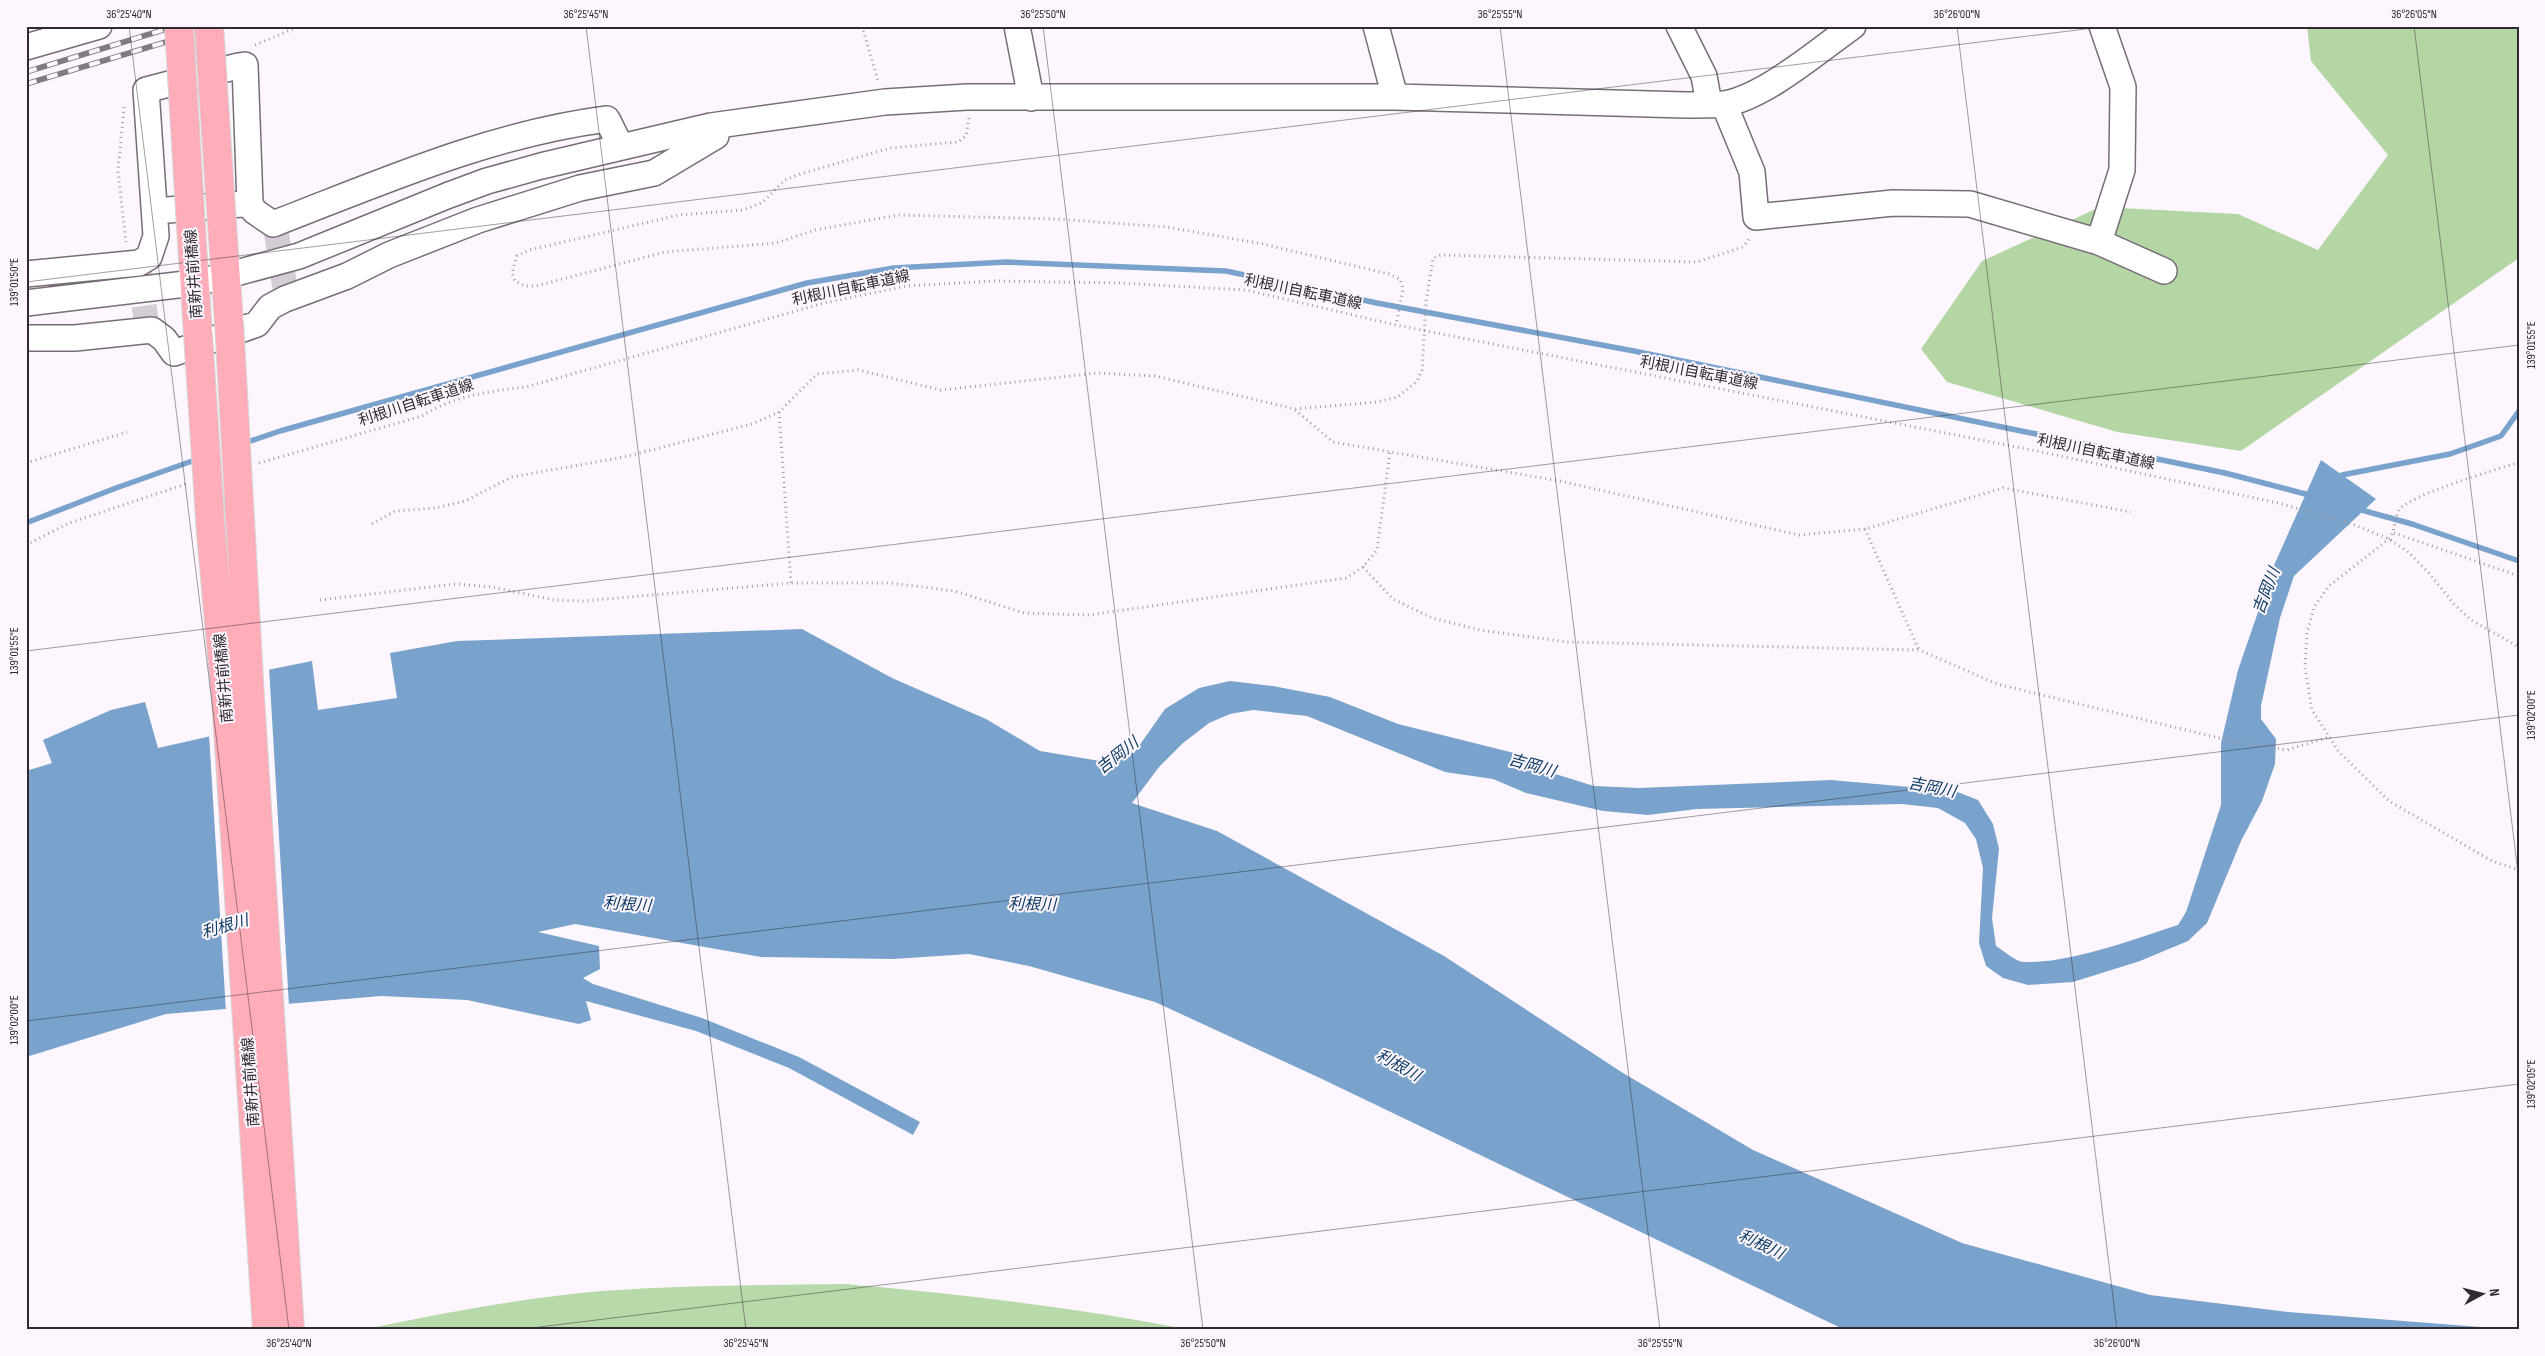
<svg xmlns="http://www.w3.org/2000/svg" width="2545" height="1356" viewBox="0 0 2545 1356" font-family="'Sofia Sans Condensed','Noto Sans JP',sans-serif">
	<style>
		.green { fill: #b8d9a9 }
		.forest { fill: #b4d6a4 }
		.water { fill: #79a3cd }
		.pier { fill: #fdf6fe }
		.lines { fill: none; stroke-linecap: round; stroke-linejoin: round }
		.stream { stroke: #79a3cd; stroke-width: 5.5 }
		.minor-tunnel { stroke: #d4cdd5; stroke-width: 25; stroke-dasharray: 25 12; stroke-linecap: butt }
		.minor-casing { stroke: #776d78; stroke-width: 28 }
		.major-casing { stroke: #d5d4d5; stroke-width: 30 }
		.path { stroke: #a19ca2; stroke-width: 3; stroke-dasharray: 1 4; stroke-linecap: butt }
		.minor { stroke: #fff; stroke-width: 25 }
		.major { stroke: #ffadb8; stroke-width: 28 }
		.rail-casing { stroke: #807a81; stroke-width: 5.5 }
		.rail { stroke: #fdf6fe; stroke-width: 4; stroke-dasharray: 11; stroke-linecap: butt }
		.major-bridge-casing { stroke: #d5d4d5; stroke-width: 30; stroke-linecap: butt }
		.major-bridge { stroke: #ffadb8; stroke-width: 28 }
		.ticks { fill: none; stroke: #2e2a2f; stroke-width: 1; stroke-opacity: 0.45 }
		.labels { text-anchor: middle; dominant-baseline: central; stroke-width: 4; stroke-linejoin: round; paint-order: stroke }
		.street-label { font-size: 15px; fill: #2e2a2f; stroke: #fdf6fe }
		.water-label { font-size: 16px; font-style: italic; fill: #0c3b63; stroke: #fdf6fe }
		.neatline { fill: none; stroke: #2e2a2f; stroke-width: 2 }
		.ticks-label { font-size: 12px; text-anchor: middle; fill: #2e2a2f }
	</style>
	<rect width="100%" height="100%" fill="#fdf6fe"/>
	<path class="green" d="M846,1284c116,10 231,24 346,46h-830c80,-17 160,-32 240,-39 82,-6 162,-6 244,-7z"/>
	<path class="forest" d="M2307,26h212v232l-278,193 -124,-19 -170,-50 -26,-33 61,-88 118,-54 138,7 80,36 70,-95 -77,-94z"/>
	<path class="water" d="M2321,460l55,39 -82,77 -14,42 -19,88v13l15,20 -1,25 -13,37 -21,40 -34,82 -19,18 -48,20 -67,21 -45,3 -25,-7 -17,-12 -7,-23 4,-75 -7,-29 -11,-16 -27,-15 -36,-4 -205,5 -49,6 -45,-4 -77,-18 -33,-14 -48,-7 -138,-56 -54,-6 -23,4 -21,9 -26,20 -24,24 -27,36 85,28 227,125 179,117 130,77 209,93 188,52 138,17 231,18h-674l-523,-251 -167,-77 -126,-36 -60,-12 -76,5 -132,-2 -186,-33 -37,8 61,14 1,23 -17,9 10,6 109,34 97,39 121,65 -7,13 -124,-67 -93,-37 -110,-30 5,19 -12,4 -112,-24 -86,-4 -215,18 -140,43v-286l26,-8 -9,-23 68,-30 34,-8 13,46 71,-16 38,-62 45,-9 6,49 79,-12 -7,-45 67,-12 345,-12 90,49 94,41 54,32 60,10 34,-8 31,-44 34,-21 31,-7 43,5 57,11 68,27 116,29 38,20 42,13 45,2 192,-8 124,11 23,9 15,24 6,25 -7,69 4,28c8,5 19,15 27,16 46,2 111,-23 155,-37l8,-13 35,-107v-62l17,-73 37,-107z"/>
	<path class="pier" d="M269,667l20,339 -63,6 -17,-278 18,-4 -8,-53z"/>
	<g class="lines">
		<path class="stream" d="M242,444l38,-13 527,-148 87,-15 112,-6 220,9 151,32 257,48 591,122 88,23
			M2339,480l3,-5 108,-21 51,-18 18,-25
			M2358,509l54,15 107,37
			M26,523l90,-35 82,-29"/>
		<path class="minor-tunnel" d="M276,230l9,58
			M139,269l7,50"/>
		<defs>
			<path id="minor" d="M1017,26l14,72
				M1376,26l19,71
				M1679,26l25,50 5,28
				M26,47l73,-21
				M1724,104l28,68 4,45 137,-14 77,1 129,38 65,29
				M155,211l87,-7
				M2099,242l23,-72 1,-83 -21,-61
				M26,274l113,-11 10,-6 7,-21 -10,-146 92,-24 7,-1 5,138 4,8 19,13c109,-42 217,-90 334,-105l14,28
				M26,303l168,-20 31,-7 74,-20 150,-61 38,-14 54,-15 170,-40 174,-24 82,-5h428l290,8c12,0 26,0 39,-1 41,-7 95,-54 129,-78
				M26,338h49l77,-8 12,9 10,14 83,-29 13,-17 15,-8 62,-23 42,-21 89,-35 102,-32 74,-15 62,-37 -5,-10"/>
			<path id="major" d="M222,224l7,98
				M191,227l7,107"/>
		</defs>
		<use href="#minor" class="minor-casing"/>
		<use href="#major" class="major-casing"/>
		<path class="path" d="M862,26l16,55
			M255,45l45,-19
			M124,107l-6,64 8,71
			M969,118l-3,18 -8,6 -68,6 -93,27 -12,5 -22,22 -20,8 -64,5 -150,35 -12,6 -5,17 3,8 10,5h11l129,-34 111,-9 39,-13 83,-15 158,4 111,8 96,17 126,30 11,5 3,10 -7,36
			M1295,410l38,32 227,39 239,54 66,-6 138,-41 128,24
			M779,412l12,171
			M2519,462c-23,8 -108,32 -120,48 -5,9 -3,20 -10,29l-60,47 -15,21 -7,26 -2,35 7,42 27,42 50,49 103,60 27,9
			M26,463l101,-31
			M259,463l163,-47c31,-20 68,-25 104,-29l298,-84 83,-17 87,-5 125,2 127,7 150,35 646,127 236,51 74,21 37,15 18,12 22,22 25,31 17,16 48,27
			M372,524l23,-13 40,-3 30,-7 47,-24 112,-20 128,-33 27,-12 38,-38 41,-4 83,20 156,-17 58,3 140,33 82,-7 21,-5 19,-16 5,-11 4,-68 7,-44 8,-3 256,7 46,-15 8,-10
			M1865,529l54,121
			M2394,533l125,43
			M26,545l43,-22 117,-39
			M1363,567l30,32 39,19 48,12 87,12 352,8 78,34 230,56 60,10 42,-13
			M320,600l136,-16 36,3 62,13 29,1 208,-18h99l65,8 69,22 65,2 257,-37 17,-11 14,-17 13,-98"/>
		<use href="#minor" class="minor"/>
		<use href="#major" class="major"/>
		<defs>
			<path id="rail" d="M26,72l150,-46
				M26,84l193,-58"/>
		</defs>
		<use href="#rail" class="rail-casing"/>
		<use href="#rail" class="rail"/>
		<defs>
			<path id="major-bridge" d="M179,26l12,201
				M209,26l13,198
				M229,322l21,376 40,632
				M198,334l13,200 15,165 41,631"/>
		</defs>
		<use href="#major-bridge" class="major-bridge-casing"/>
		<use href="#major-bridge" class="major-bridge"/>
	</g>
	<path class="ticks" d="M129,26l160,1304M586,26l160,1304M1043,26l160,1304M1500,26l160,1304M1957,26l160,1304M2414,26l105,855M26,282l2084,-256M26,651l2493,-306M26,1021l2493,-306M515,1330l2004,-246"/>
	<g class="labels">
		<g class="street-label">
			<text transform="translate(194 274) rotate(-94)">南新井前橋線</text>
			<text transform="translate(851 288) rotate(-12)">利根川自転車道線</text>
			<text transform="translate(1303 292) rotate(12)">利根川自転車道線</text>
			<text transform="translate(1699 373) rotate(11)">利根川自転車道線</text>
			<text transform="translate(416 403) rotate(-18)">利根川自転車道線</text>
			<text transform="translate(2096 452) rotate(12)">利根川自転車道線</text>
			<text transform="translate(224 678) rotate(-95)">南新井前橋線</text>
			<text transform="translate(251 1082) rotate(-94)">南新井前橋線</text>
		</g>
		<g class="water-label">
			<text transform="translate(2267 591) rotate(-69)">吉岡川</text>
			<text transform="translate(1118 756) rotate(-38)">吉岡川</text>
			<text transform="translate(1532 766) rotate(16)">吉岡川</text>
			<text transform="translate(1932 788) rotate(11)">吉岡川</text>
			<text transform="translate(627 905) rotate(4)">利根川</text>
			<text transform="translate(1032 905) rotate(1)">利根川</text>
			<text transform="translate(225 927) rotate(-16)">利根川</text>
			<text transform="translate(1398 1066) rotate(29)">利根川</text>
			<text transform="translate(1761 1245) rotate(25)">利根川</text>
		</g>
	</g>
	<rect width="2545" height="1356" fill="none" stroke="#fdf6fe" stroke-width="55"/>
	<g transform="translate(2482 1294) rotate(83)" stroke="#fdf6fe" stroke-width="4" paint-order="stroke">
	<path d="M0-4L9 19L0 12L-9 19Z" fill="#2e2a2f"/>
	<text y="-8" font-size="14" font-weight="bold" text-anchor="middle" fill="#2e2a2f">N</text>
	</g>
	<rect x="28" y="28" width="2490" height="1300" class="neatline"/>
	<g class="ticks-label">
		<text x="129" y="18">36°25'40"N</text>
		<text x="586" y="18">36°25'45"N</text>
		<text x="1043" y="18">36°25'50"N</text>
		<text x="1500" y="18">36°25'55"N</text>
		<text x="1957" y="18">36°26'00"N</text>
		<text x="2414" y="18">36°26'05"N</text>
		<text transform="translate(14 282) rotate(-90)" y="4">139°01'50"E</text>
		<text transform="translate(2531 345) rotate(-90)" y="4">139°01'55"E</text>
		<text transform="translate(14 651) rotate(-90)" y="4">139°01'55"E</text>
		<text transform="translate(2531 715) rotate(-90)" y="4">139°02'00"E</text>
		<text transform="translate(14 1020) rotate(-90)" y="4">139°02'00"E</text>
		<text transform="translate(2531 1084) rotate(-90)" y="4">139°02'05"E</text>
		<text x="289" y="1347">36°25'40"N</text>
		<text x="746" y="1347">36°25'45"N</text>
		<text x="1203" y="1347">36°25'50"N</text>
		<text x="1660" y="1347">36°25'55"N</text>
		<text x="2117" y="1347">36°26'00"N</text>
	</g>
</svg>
